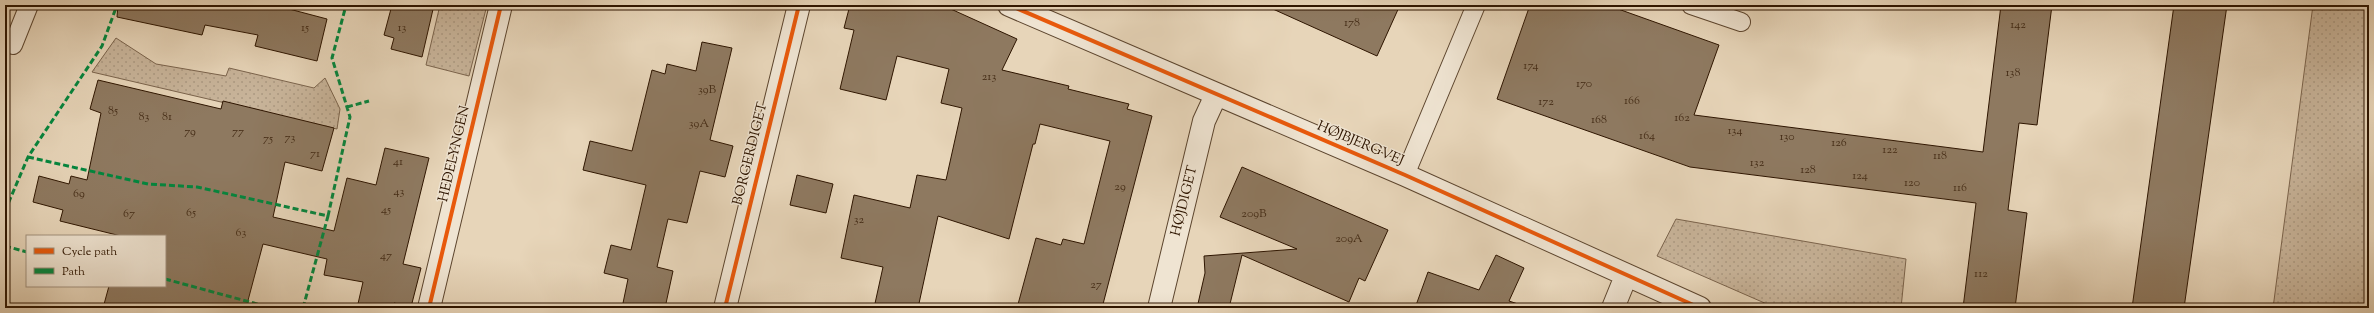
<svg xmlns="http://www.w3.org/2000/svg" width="2374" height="313" viewBox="0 0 2374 313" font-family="'Sorts Mill Goudy',serif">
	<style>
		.park { fill: url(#park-dots); stroke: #7b644d }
		.building { fill: #8e7960; stroke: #2e1500 }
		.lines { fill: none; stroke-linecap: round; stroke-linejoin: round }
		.service-casing { stroke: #5c452e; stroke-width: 20 }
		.minor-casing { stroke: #5c452e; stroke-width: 24 }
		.service { stroke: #efe4d2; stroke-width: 18 }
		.minor { stroke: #efe4d2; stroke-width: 22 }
		.quiet { stroke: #00873e; stroke-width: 3; stroke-dasharray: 6 3; stroke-linecap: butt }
		.cycleway-casing { stroke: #efe4d2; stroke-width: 6 }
		.cycleway { stroke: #e8590c; stroke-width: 4 }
		.labels { text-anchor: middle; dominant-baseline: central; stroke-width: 3; stroke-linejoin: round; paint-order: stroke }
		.number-label { font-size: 12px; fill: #462e18 }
		.street-label { font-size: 14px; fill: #2e1500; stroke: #efe4d2 }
	</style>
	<defs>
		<pattern id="park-dots" width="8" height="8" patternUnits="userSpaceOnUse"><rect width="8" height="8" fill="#c8b49a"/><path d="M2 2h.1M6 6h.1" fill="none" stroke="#ac9a83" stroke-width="1.8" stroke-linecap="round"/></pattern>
	</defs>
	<rect width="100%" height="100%" fill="#e7d5b9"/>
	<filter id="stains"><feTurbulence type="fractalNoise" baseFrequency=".005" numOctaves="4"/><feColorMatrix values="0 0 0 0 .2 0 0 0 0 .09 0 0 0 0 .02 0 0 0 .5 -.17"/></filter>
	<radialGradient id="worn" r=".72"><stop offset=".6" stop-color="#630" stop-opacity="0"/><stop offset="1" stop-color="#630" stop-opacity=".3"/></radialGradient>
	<path class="park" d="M440,5h47l-18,71 -43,-11z
		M2313,5h56v303h-96z
		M116,38l40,26 70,12 3,-8 85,20 11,-10 15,31 -3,20 -245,-57z
		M1676,219l230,40 -5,49h-125l-119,-52z"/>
	<path class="building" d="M118,5h156l53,14 -10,42 -62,-15 3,-11 -53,-10 -3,10 -85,-18z
		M392,5h42l-12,52 -31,-8 3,-11 -10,-3z
		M850,5h92l75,34 -15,31 67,16 -1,3 61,15 -2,5 25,7 -50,192h-85l19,-70 25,7 2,-6 21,5 26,-103 -70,-17 -5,20h-2l-24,95 -71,-23 -20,92h-44l9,-41 -42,-9 13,-63 56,13 7,-33 29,5 16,-72 -21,-5 8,-34 -52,-13 -11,44 -46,-11 14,-59 -10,-2z
		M1264,5h136l-23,51z
		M1530,5h77l112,40 -25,70 289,37 18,-147h51l-15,120 -18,-2 -11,87 19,3 -12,95h-52l13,-105 -286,-36 -193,-68z
		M2174,5h53l-43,303h-52z
		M702,42l30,6 -22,92 23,6 -8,31 -25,-6 -13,52 -19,-4 -11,48 16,4 -8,37h-43l6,-29 -24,-6 7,-28 20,5 15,-65 -63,-15 7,-29 42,10 20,-81 13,4 2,-10 29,7z
		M98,80l123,29 2,-8 111,27 -12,43 -37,-9 -12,55 61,14 13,-53 29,7 9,-37 44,10 -26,106 18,4 -10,39 -17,-4 -1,5h-36l6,-26 -39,-7 3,-16 -64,-15 -17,64h-143l6,-22h56v-50h-44l-61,-15 3,-11 -30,-8 6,-26 30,8 2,-8 16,4 14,-67 -11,-4z
		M1242,167l146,63 -23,51 -6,-3 -10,24 -107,-47 -13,53h-32l8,-35 -1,-17 93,-7 -77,-32z
		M797,175l36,9 -7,29 -36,-8z
		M1496,255l28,13 -15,33 9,3 -1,4h-102l13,-36 51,18z"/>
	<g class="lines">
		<defs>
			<path id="service" d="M1691,5l50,17
				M13,45l16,-40
				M1405,175l71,-170"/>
			<path id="minor" d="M1009,5l396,170 295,133
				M429,308l72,-303
				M725,308l74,-303
				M1159,308l45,-187 12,-26
				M1613,308l13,-32"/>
		</defs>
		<use href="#service" class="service-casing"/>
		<use href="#minor" class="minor-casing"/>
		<use href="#service" class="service"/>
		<use href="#minor" class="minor"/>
		<path class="quiet" d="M347,107l22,-6
			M28,157l120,27 49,3 131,29 22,-99 -18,-59 13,-49 -14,-4
			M5,211l23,-54 74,-111 15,-41
			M5,246l22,6
			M165,279l107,29
			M303,308l25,-92"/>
		<defs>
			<path id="cycleway" d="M1009,5l396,170 295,133
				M429,308l72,-303
				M725,308l74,-303"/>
		</defs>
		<use href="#cycleway" class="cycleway-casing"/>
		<use href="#cycleway" class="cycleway"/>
	</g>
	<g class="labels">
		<g class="number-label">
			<text x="1352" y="23">178</text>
			<text x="2018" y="25">142</text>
			<text x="305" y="28">15</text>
			<text x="402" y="28">13</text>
			<text x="1531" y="66">174</text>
			<text x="2013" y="73">138</text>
			<text x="989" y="77">213</text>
			<text x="1584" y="84">170</text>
			<text x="707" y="90">39B</text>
			<text x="1632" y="101">166</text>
			<text x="1546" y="102">172</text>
			<text x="113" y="111">85</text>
			<text x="144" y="117">83</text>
			<text x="167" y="117">81</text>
			<text x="1682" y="118">162</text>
			<text x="1599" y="120">168</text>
			<text x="699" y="124">39A</text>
			<text x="1735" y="131">134</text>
			<text x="190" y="132">79</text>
			<text x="238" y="132">77</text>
			<text x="1647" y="136">164</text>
			<text x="1787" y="137">130</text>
			<text x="290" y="138">73</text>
			<text x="268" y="139">75</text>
			<text x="1839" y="143">126</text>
			<text x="1890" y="150">122</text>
			<text x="315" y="154">71</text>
			<text x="1940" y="156">118</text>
			<text x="398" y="162">41</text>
			<text x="1757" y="163">132</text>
			<text x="1808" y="170">128</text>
			<text x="1860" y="176">124</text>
			<text x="1912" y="183">120</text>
			<text x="1120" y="187">29</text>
			<text x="1960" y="188">116</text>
			<text x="399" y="192">43</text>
			<text x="79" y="194">69</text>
			<text x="386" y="210">45</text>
			<text x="191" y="213">65</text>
			<text x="129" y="214">67</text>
			<text x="1254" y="214">209B</text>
			<text x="859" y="220">32</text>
			<text x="241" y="233">63</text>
			<text x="1349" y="239">209A</text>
			<text x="386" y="256">47</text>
			<text x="1981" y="274">112</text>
			<text x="1096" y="285">27</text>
		</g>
		<g class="street-label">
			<text transform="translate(1360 144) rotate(23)">HØJBJERGVEJ</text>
			<text transform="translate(455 154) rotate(-77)">HEDELYNGEN</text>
			<text transform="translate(751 154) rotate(-76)">BORGERDIGET</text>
			<text transform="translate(1185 201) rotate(-76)">HØJDIGET</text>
		</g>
	</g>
	<rect width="2374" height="313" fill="none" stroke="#e7d5b9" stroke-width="20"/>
	<rect x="6" y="6" width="2362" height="301" fill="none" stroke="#2e1500" stroke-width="2"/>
	<rect x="10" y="10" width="2354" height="293" fill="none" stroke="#2e1500"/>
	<rect x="26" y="235" width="140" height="52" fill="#efe4d2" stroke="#a2917e"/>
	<rect x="34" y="248" width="20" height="6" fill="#e8590c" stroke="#a2917e"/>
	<text x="62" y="255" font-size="12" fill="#2e1500">Cycle path</text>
	<rect x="34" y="268" width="20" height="6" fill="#00873e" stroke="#a2917e"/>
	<text x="62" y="275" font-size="12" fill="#2e1500">Path</text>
	<rect width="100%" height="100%" filter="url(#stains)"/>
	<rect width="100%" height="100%" fill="url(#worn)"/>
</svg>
